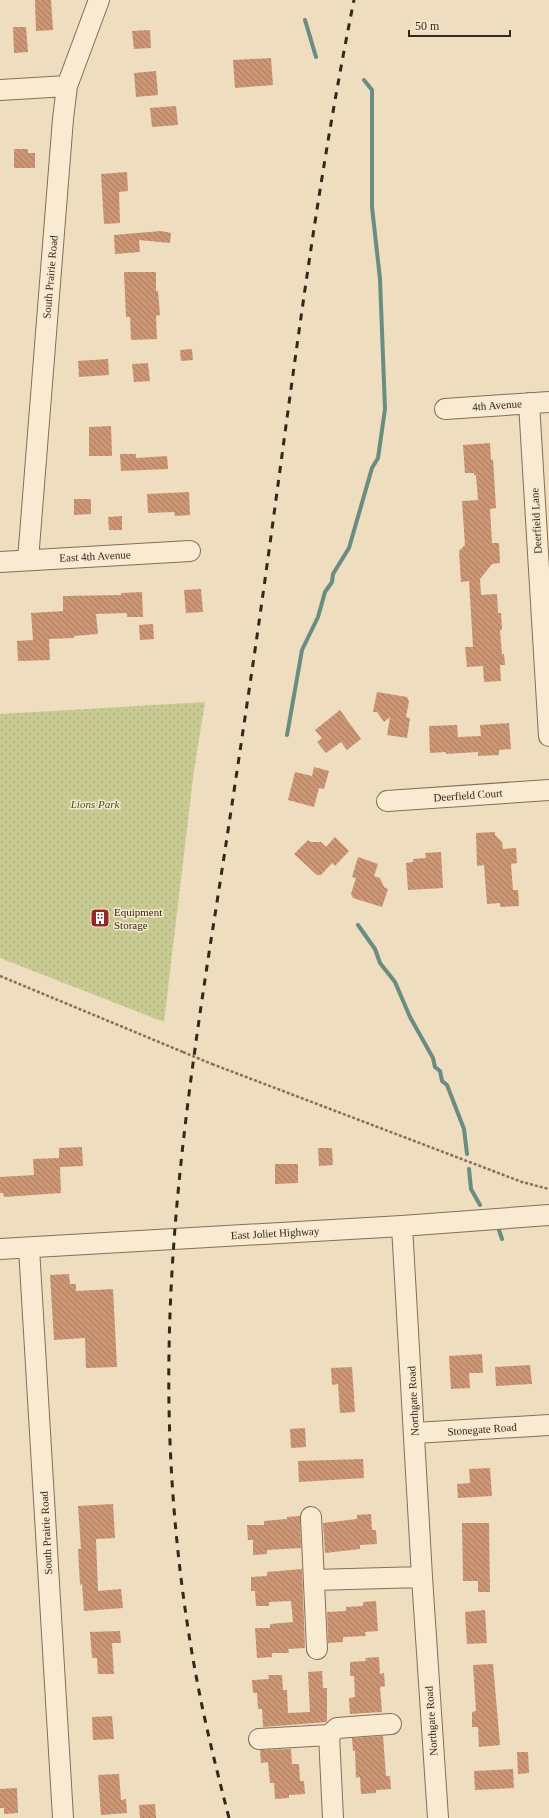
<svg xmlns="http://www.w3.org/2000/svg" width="549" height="1818" viewBox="0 0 549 1818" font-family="Georgia,serif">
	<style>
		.park { fill: url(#park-dots) }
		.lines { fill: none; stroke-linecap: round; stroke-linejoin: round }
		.stream { stroke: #698d82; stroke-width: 4 }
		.building { fill: url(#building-back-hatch) }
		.minor-casing { stroke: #866e57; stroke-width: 22 }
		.path { stroke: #866e57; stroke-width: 2.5; stroke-dasharray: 3 2; stroke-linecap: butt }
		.minor { stroke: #f9ebd1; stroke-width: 20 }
		.rail { stroke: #35271c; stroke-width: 3; stroke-dasharray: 7 7; stroke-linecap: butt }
		.path-bridge { stroke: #866e57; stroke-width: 2.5; stroke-dasharray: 3 2; stroke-linecap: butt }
		.labels { text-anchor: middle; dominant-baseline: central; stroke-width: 3; stroke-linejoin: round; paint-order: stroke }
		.street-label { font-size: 11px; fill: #35271c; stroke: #f5e8cd }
		.park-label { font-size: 11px; font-style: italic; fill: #485222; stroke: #f5e8cd }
		.poi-label { font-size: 11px; fill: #35271c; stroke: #f5e8cd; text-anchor: start }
	</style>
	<defs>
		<pattern id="park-dots" width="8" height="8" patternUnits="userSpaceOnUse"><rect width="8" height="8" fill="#c7cb92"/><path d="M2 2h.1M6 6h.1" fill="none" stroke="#acae7d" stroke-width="1.8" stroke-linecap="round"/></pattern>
		<pattern id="building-back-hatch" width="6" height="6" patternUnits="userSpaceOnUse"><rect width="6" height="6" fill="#cc9573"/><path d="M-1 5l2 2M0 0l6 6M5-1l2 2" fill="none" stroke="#a67a5e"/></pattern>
	</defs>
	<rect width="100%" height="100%" fill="#eeddbe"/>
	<path class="park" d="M205,702l-11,68 -30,252 -164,-64v-244z"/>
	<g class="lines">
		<path class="stream" d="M305,20l11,37
			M287,735l15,-85 16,-33 7,-25 7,-10 1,-8 16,-26 23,-80 6,-10 7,-49 -5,-130 -8,-72v-117l-8,-10
			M358,925l17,24 5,14 15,19 15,35 23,41 2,9 5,4 2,10 5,4 17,44 3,25
			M469,1169l2,20 9,16
			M498,1227l4,12"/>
	</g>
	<path class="building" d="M35,0h16l2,30 -17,1z
		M13,27h13l2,25 -14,1z
		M150,30l1,18 -17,1 -2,-18z
		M271,58l2,27 -38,3 -2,-28z
		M156,71l2,24 -22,2 -2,-24z
		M176,106l2,19 -26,2 -2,-19z
		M14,149h14v4h7v15h-21z
		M127,172l1,19 -9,1 1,31 -16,1 -3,-50z
		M161,231l10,2 -1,10 -31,-3 1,12 -25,2 -1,-19z
		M124,272h32v19h2l2,24 -4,1 1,23 -26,1 -1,-23h-4z
		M192,349l1,11 -12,1 -1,-11z
		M108,359l1,16 -30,2 -1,-16z
		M148,363l2,18 -16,1 -2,-18z
		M111,426l1,30h-23v-29z
		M490,443l1,17h2l3,48 -6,1 2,34h7l1,20 -8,1 -12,15 1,16 16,-1 1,19h3l1,17h-2l2,24h2l1,11h-5l1,16 -17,1 -1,-16 -16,1 -2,-20h8l-4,-66 -8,1 -2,-31 6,-6 -3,-44 16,-1 -2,-25h-2v-2h-9l-2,-28z
		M120,454h16v4l31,-2 1,13 -47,2z
		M189,492l1,23 -15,1 -1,-4 -26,1 -1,-19z
		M74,499h17v15l-17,1z
		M122,516v14h-13l-1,-13z
		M201,589l2,23 -17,1 -2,-23z
		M142,592l1,25h-16v-4l-31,1 2,20 -24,2v2l-25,1 1,21 -32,1 -1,-20 16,-1 -2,-27 32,-2v-15l58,-1v-2z
		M153,624l1,15 -14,1 -1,-15z
		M377,692l30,5 2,4 -3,16 4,1 -3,20 -20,-3 3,-18 -6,5 -7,-10h-4z
		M340,710l21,29 -14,11 -6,-8 -15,11 -9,-11 5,-4 -7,-8z
		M509,723l2,26 -12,1v5l-21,1v-4l-32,2v-2l-16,1 -1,-27 28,-1 1,12 23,-1 -1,-11z
		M314,767l15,4 -5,18 -5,-1 -5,19 -26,-7 7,-28 17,4z
		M495,832v3l7,7 1,7 13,-1 1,15 -6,1 2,26h5l1,16 -19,1v-4l-13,1 -3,-39 -7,1 -1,-33z
		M335,837l14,14 -14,15 -3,-3 -11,12h-4l-23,-21 14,-14 3,2h10l5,5z
		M441,852l2,36 -35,2 -2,-27 7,-1v-3l13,-1 -1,-5z
		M358,857l20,7 -4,12 6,2 4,9 4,2 -6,18 -29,-9 -2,-4 5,-16 -4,-1z
		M82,1147l1,19 -23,1 1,26 -57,4 -1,-4h-3v-16l34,-2 -1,-16 26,-1v-10z
		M318,1148h14l1,17 -14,1z
		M275,1164h23v19l-23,1z
		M69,1274l1,10h6v7l37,-2 4,78 -31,1 -1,-30 -31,2 -4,-65z
		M482,1354l1,19h-14l1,15 -19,1 -2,-33z
		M530,1365l2,19 -36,2 -1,-19z
		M352,1367l3,45 -15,1 -2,-29 -6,1 -1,-17z
		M305,1428l1,19 -15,1 -1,-19z
		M363,1459l1,19 -65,4 -1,-21z
		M490,1468l2,28 -34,2 -1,-14 13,-1 -1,-14z
		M113,1504l2,34 -19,1 2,52 23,-2 2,19 -39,3 -2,-27 -2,1 -2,-36h3l-3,-43z
		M371,1514l1,16h4l1,14 -17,1v4l-35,4 -2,-30 34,-4v-4z
		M300,1516l1,32 -34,2v4l-14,1v-15h-5l-1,-15h17v-4l23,-2v-2z
		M462,1523h27l1,69h-12v-11h-15z
		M302,1569l3,79 -17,1 1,4h-17v4l-15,1 -2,-30h15v-4l23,-2 -2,-21 -22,1v4h-13l-1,-15h-4v-14l16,-1v-4z
		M376,1601l2,30 -13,1 1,4 -23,1v5l-15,1 -1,-31 19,-1v-4l17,-1v-4z
		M485,1610l2,33 -20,1 -2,-32z
		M120,1631l1,12h-9l2,31h-16l-1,-16h-5l-2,-26z
		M379,1657l1,17 4,-1 1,13 -5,1 2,25 -32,2 -1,-16 6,-1 -1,-21h-4v-14l16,-1 -1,-3z
		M493,1664l7,81 -21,2 -1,-20h-6v-15l4,-1 -3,-46z
		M322,1671l1,17h4v34l-64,5 -1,-18h-4l-1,-16h-4l-1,-13 17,-1 -1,-4h14l1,15h4l1,23 22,-1 -2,-40z
		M112,1716l2,23 -21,1 -1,-23z
		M383,1736l3,40h4l1,13 -15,1v3l-15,1 -1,-17 -4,1 -1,-27h-2l-1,-13z
		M291,1749l1,15h7l1,17h4l1,13 -16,1v3l-14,1 -1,-16h-4l-2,-21 -7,1 -1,-13z
		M517,1752h11l1,21 -11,1z
		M513,1769l1,19 -39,2 -1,-19z
		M119,1774l2,26 5,-1 1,14 -26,2 -3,-40z
		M17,1788l1,25 -14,1v-6h-4v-19z
		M155,1804l1,14h-16l-1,-13z"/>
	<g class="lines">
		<defs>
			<path id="minor" d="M0,90l67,-4
				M529,403l20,333
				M445,409l104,-7
				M28,560l35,-441 4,-33 32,-86
				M0,562l190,-11
				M387,801l162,-11
				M402,1226l20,351 16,241
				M29,1248l34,570
				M0,1249l402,-23 147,-11
				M415,1433l134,-8
				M311,1517l6,132
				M314,1580l108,-3
				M259,1739l70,-4
				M333,1818l-4,-83 8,-7 54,-4"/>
		</defs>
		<use href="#minor" class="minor-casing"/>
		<path class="path" d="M0,976l183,76
			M212,1064l310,118 27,7"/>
		<use href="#minor" class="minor"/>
		<path class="rail" d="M229,1818c-10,-39 -20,-78 -28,-117 -23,-112 -34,-234 -32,-348 2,-140 21,-276 42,-413 15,-94 29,-189 43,-283 32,-219 56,-440 100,-657"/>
		<path class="path-bridge" d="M183,1052l29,12"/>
	</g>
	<defs>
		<symbol id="building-square" viewBox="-11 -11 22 22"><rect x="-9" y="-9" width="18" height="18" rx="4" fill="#95272c" stroke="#f5e8cd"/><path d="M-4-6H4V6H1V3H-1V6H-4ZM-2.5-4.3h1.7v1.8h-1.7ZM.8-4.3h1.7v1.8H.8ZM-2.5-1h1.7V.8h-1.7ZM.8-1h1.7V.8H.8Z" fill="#fff"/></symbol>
	</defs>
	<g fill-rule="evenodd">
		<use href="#building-square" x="89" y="907" width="22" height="22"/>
	</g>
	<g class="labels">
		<g class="street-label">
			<text transform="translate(50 277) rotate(-85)">South Prairie Road</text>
			<text transform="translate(497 405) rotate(-4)">4th Avenue</text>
			<text transform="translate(536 521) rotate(-93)">Deerfield Lane</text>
			<text transform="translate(95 556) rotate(-3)">East 4th Avenue</text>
			<text transform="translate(468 795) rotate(-4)">Deerfield Court</text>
			<text transform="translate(275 1233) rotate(-3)">East Joliet Highway</text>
			<text transform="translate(413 1401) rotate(-93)">Northgate Road</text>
			<text transform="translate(482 1429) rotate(-4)">Stonegate Road</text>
			<text transform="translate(46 1533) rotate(-93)">South Prairie Road</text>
			<text transform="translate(431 1721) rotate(-94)">Northgate Road</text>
		</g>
		<g class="park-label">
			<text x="95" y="804">Lions Park</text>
		</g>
		<g class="poi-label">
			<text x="114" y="912">Equipment<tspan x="114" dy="13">Storage</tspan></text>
		</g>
	</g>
	<path d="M409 30v6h101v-6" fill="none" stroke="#35271c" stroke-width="2"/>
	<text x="415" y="30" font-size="12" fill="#35271c" stroke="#f5e8cd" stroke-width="3" paint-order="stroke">50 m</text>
</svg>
